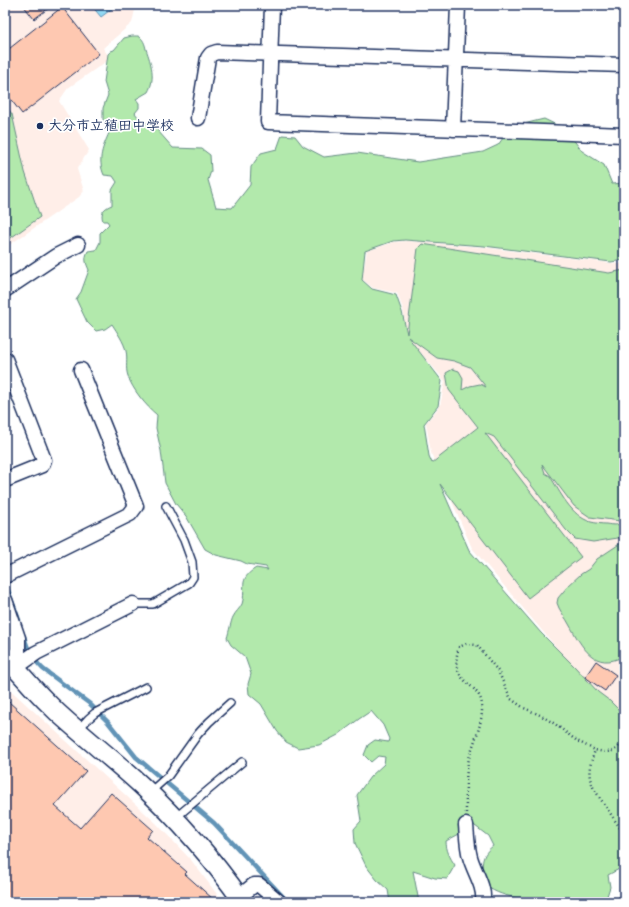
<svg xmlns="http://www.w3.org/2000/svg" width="629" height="907" viewBox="0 0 629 907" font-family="Mynerve,'Klee One',sans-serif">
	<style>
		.built { fill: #ffeee8 }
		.green { fill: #b2e9ac; stroke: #668c85; fill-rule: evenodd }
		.water { fill: #91d8f3; stroke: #6294b7 }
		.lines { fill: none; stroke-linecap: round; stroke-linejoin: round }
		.stream { stroke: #6294b7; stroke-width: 4.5 }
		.building { fill: #fec8b1; stroke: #1b2f5e }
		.service-casing { stroke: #1b2f5e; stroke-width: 10 }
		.minor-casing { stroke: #1b2f5e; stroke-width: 17 }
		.tertiary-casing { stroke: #1b2f5e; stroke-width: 21 }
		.path { stroke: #1b2f5e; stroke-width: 2.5; stroke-dasharray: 1 3; stroke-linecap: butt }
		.service { stroke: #fff; stroke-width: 7 }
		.minor { stroke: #fff; stroke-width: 14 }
		.tertiary { stroke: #fff; stroke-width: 18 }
		.poi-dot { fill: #1b2f5e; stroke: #fff; stroke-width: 1.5 }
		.labels { text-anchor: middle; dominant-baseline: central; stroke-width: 3.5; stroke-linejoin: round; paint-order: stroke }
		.poi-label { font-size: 14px; font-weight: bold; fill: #1b2f5e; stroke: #fff; text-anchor: start }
	</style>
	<rect width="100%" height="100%" fill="#fff"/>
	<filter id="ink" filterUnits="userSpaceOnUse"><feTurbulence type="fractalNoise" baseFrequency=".025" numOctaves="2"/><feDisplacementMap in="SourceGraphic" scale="8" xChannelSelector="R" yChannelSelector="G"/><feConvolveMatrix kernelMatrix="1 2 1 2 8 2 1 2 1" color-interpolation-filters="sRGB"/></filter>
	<g filter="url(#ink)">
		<path class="built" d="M5,5h131l-4,18 -29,25 5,7 -1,6 -39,27 -9,13 30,49 -12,19 7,22 -5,6 -74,51z
			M407,241l73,6 138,17 6,-1v461l-24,-25 -128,-151 -41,-95 -5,-30 14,-17 5,-25 -38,-44 -4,-28 -6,-16 -24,-5 -11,-9 5,-28 27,-9z
			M5,685l151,138 35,37 32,42h-218z"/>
		<path class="green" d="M132,36c1,0 4,0 6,0 5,2 7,8 8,13 5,14 10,29 2,43l-12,7 3,4v5l-4,5 7,9 9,1 22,25 29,1 8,6 1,16 -3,9 8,27 16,1 18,-23 1,-18 10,-14 16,-4 5,-14 13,1 8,10 21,11 33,-4 61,9 65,-10 15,-7 13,-18 33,-8 21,10 17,22 22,14 8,19 12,-1v77l-13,2 -127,-16 -79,-6 -12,1 -28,10 -3,29 10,9 24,6 6,17 5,22 11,-86 4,-4 187,29 15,-3v249l-4,2 -30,-4 -16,-11 -32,-42 3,9 5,3c10,16 21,40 41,46 5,1 10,2 15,2 6,1 13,2 18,-2v15l-31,5 -18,-3 -9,-9 -72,-93 -9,-4 96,124 -53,41 -88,-114 29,66 72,83 34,34 23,25 12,9 14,14v153h-3l-13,7 2,12 -3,9 -13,6h-39l-2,-2c-24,-1 -47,0 -67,-14 -4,-16 -8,-29 7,-40l-5,-10 -22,-17 -5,14 -15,8c0,9 4,17 9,24l-8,14 -12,-1 -22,-7 6,31h-29l-2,-12 -11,-10 -11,-14 -11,-23 -1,-14 7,-8 -4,-26 13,-18 14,-13 1,-7 -7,-1 -7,6 -7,-7 4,-10 7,-5 13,2 1,-3 -6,-14 -12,-14 -12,8 -21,16 -19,10 -21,3 -12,-6 -9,-11 -16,-27 -12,-10 -1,-10 3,-10 -6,-17 -14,-12 -4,-7c2,-6 4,-17 6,-21 3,-6 6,-7 9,-13 5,-17 -5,-24 14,-36l12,2 -2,-3 -19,-3 -6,-3 -25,-6 -11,-6 -19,-33 -10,-12 -11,-21 -4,-32 -5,-23 1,-13c-11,-9 -25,-26 -29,-39 -3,-8 0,-17 -2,-25 -2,-9 -9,-19 -14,-27l-7,5 -9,2 -9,-9 -11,-23 5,-7 8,-22c-3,-7 -5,-11 -1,-19l8,-1 4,-8v-9l9,-9 -2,-3h-4c-3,-9 1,-13 9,-16v-15l5,-8 -4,-6 -9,-1c-7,-16 -1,-28 5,-42l-4,-8 -2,-6v-11l5,-13 -4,-13 4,-28 3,-3 3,-1 10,-12zM408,337l29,21 17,3 16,6 16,20 -6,-3 -10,2 -8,4 1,-12 -4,-7 -6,-2 -7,4 3,17 29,37 -46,36 -3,-7 -5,-32 14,-18 4,-25z
			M5,105l7,9 13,58 15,45 -35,25z
			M624,541v115c-30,16 -42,-9 -55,-32 -3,-6 -7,-10 -10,-16l-2,-5 1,-5 10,-12 13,-12 8,-5 8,-10z"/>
		<path class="water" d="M91,5h26l-16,12z"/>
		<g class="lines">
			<path class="stream" d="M5,582l14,38
				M24,636c4,15 8,22 19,33l47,35 18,18 28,35 78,66 74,79"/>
		</g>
		<path class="building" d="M23,5h30l-19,14z
			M62,7l37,47 -77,60 -17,-22v-40z
			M596,661l20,14 -11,16 -20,-14z
			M9,702l77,69 -31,35 25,22 31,-35 42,37 -6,7 40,35 -2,2 28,25 -3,3h-205v-196z"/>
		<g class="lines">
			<defs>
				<path id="service" d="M133,604h20l36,-21 4,-6 -1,-15 -8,-22 -18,-34
					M78,730l10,-11 7,-6 51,-26
					M149,793l19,-17 30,-42 11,-12 21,-19
					M175,818l67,-56"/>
				<path id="minor" d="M272,5l-4,117 356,13
					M198,118l10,-60 3,-4 6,-2 407,13
					M453,129l5,-124
					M5,290l51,-34 22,-11
					M5,359l39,101 -2,5 -37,15
					M5,576l125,-62 6,-8 -55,-136
					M5,600l13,38v13l-3,17
					M15,668l21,-15 97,-49
					M466,825c1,11 1,21 4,32 4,15 15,29 13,45
					M239,897l15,-12h5l20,17"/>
				<path id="tertiary" d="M5,656c16,19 33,38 52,56 27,25 57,48 84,73 37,34 73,76 102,117"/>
			</defs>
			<use href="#service" class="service-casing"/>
			<use href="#minor" class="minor-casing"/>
			<use href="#tertiary" class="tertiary-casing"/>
			<path class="path" d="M624,740c-9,12 -13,14 -29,10 -5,16 -9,23 -1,39l30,45
				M466,813c0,-17 -1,-34 2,-50 4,-19 15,-37 14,-57 -1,-25 -35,-21 -23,-59l7,-3 11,1 21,26 13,28 13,9 16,7 15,9 22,17 18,9"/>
			<use href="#service" class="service"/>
			<use href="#minor" class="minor"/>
			<use href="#tertiary" class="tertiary"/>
		</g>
	</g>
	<circle class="poi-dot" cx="40" cy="126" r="4"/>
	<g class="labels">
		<g class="poi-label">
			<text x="48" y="126">大分市立稙田中学校</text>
		</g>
	</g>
	<rect width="629" height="907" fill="none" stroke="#fff" stroke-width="20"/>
	<rect x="10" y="10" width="609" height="887" fill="none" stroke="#1b2f5e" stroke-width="1.5" filter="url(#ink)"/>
</svg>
